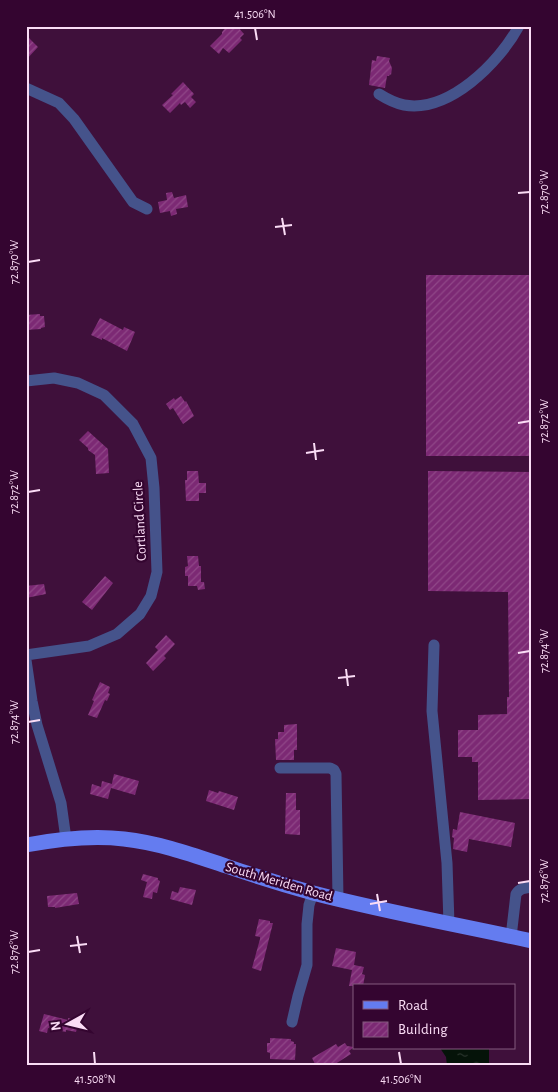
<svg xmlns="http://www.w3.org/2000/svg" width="558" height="1092" viewBox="0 0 558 1092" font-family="'Alegreya Sans',sans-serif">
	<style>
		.water { fill: url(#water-ripples) }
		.building { fill: url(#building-hatch) }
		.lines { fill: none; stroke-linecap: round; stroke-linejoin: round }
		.minor { stroke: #45538b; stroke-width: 11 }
		.major { stroke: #647cf0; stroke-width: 15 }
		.ticks { fill: none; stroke: #fadcf5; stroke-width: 2 }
		.labels { text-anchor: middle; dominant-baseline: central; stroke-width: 4.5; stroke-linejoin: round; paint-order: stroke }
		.street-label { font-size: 14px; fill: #fadcf5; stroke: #340530 }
		.neatline { fill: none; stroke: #fadcf5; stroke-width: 2 }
		.ticks-label { font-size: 12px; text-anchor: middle; fill: #fadcf5 }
	</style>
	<defs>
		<pattern id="water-ripples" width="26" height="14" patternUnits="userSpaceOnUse" patternTransform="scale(1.25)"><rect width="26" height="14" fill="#051309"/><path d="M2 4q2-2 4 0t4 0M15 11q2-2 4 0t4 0" fill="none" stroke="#2a352d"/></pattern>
		<pattern id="building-hatch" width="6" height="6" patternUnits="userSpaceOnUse" patternTransform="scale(1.25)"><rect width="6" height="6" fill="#7c2974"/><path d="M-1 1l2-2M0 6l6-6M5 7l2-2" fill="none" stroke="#904788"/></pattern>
	</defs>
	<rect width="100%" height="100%" fill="#3f103b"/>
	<path class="water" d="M440,1048h49v18h-42l-1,-9z"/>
	<path class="building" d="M227,26h10l7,8 -4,4 2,2 -13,13 -6,-5 -4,6 -9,-8 12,-12v-2z
		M26,35l12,12 -12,13z
		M377,56l13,2 -1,3 3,7 -1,7 -1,-1 -1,2h-2l-2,12 -16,-3 3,-25 4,1z
		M183,82l11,12 -3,3 5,5 -6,6 -5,-6 -4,3 -1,-2 -10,10 -8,-8 11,-10 -2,-1z
		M172,192l2,6 12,-3 2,12 -12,2 1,5 -6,2 -1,-5 -10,2 -2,-11 9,-2 -1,-7z
		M426,275h106v181h-106z
		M40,314v2h4l1,11 -4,1v1l-15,1v-15z
		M100,318l23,12 1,-3 11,5 -8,19 -25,-13v2l-11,-5z
		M181,396l4,6 1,-1 8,15 -11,8 -10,-16 -3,2 -4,-6 8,-6 1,2z
		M88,431l20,18 1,24 -13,1 -1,-19 -7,-5v-2l-9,-8z
		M187,471h11l1,12h7v10h-7v8h-13l-1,-21h2z
		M428,471l104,1v327l-54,1v-38h-6v-5h-14v-27h20v-15l29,-1v-17h2l-1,-105 -80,-1z
		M187,556h11l1,10h2v16h3l1,7 -7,1 -1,-4h-9v-10h-3v-9l3,-1z
		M105,576l8,7 -21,27 -10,-8z
		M44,584l2,10 -20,4v-12z
		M166,635l9,9 -11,12 2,2 -13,13 -7,-8 12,-13 -3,-3z
		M100,682l10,5 -2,6 2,1 -3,7 -2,-1 -8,18 -9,-3 6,-14 -2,-1z
		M297,724v26h-3v10h-18l-1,-21h3v-7h6v-7z
		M114,774l25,7 -4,14 -24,-7z
		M102,781l10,3 -4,15 -18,-5 2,-10 9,3z
		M209,790l9,3 1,-2 19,6 -4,13 -28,-9z
		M286,793h10v17h4v25l-15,-1z
		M460,812l55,11 -4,24 -42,-8 -2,13 -14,-3 1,-11 -2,-1 1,-8 4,1z
		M143,874l15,4v2l2,1 -3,12 -4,-1 -1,7 -9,-2 4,-15 -6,-2z
		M180,887l16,3 -4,15 -22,-6 2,-8 6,2z
		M77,893l2,11 -24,4v-1h-7l-1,-11z
		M259,919l11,2v2h3l-12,48 -9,-3 8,-29v-2l-5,-1z
		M336,948l20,4 -2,13 10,2 -2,7 3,1 -2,11h-14l3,-16 -20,-4z
		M44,1014l24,6v-2l11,3 -3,11 -10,-2v2l-18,-4 -1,5 -8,-2z
		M270,1038l21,1v2l3,1v2h2l-1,16 -25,-1v-6l-3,-1v-9h3z
		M345,1043l2,3 7,1 -5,4 2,3 -19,12h-16l-4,-8 24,-14 2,3z"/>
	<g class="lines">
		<path class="minor" d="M26,88l33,15 15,16 59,83 14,7
			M379,94c8,5 15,9 25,11 45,8 95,-42 115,-79
			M26,381l28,-3 24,5 26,12 29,29 18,34 3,30 3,84 -6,24 -11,18 -23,20 -28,12 -63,9
			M434,645l-2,66 15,152 2,61
			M26,660l6,41 5,24 24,78 5,36
			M280,768h50l4,2 2,4 2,125
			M511,937l5,-43c4,-6 9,-6 16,-7
			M292,1022l6,-26 9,-31v-41l2,-19 4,-12"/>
		<path class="major" d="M26,845c32,-6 66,-10 98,-6 36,4 69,16 102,27 29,10 58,19 87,27 73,19 146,32 219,48"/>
	</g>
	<path class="ticks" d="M255,28l2,12M518,193l12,-1M282,218l3,17M275,227l17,-2M28,262l12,-2M518,423l12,-2M314,443l2,17M306,453l18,-3M28,492l12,-2M518,653l12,-2M346,669l2,17M338,678l17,-2M28,722l12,-2M518,883l12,-2M377,894l3,17M370,904l17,-3M77,936l3,17M70,946l17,-2M28,952l12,-2M94,1052l1,12M399,1052l2,12"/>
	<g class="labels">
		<g class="street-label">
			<text transform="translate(140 521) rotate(-93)">Cortland Circle</text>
			<text transform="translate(279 882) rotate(16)">South Meriden Road</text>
		</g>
	</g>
	<rect width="558" height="1092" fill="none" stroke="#340530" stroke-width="55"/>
	<rect x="353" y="984" width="162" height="65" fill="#340530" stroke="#835b7f"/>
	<rect x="363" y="1001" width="25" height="8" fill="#647cf0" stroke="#835b7f"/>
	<text x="398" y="1010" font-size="15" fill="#fadcf5">Road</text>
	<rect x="363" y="1022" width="25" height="15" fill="url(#building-hatch)" stroke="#835b7f"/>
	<text x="398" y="1034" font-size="15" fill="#fadcf5">Building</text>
	<g transform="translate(68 1024) rotate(262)" stroke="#340530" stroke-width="4" paint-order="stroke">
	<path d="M0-4L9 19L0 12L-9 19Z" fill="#fadcf5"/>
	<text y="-8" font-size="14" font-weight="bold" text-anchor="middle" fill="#fadcf5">N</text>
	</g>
	<rect x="28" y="28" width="502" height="1036" class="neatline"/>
	<g class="ticks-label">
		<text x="255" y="18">41.506°N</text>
		<text transform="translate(544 192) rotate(-90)" y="4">72.870°W</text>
		<text transform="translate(14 262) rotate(-90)" y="4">72.870°W</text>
		<text transform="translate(544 421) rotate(-90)" y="4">72.872°W</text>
		<text transform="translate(14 492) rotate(-90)" y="4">72.872°W</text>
		<text transform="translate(544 651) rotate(-90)" y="4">72.874°W</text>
		<text transform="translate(14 722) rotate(-90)" y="4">72.874°W</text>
		<text transform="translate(544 881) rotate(-90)" y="4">72.876°W</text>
		<text transform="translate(14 952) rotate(-90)" y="4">72.876°W</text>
		<text x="95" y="1083">41.508°N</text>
		<text x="401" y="1083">41.506°N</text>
	</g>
</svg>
